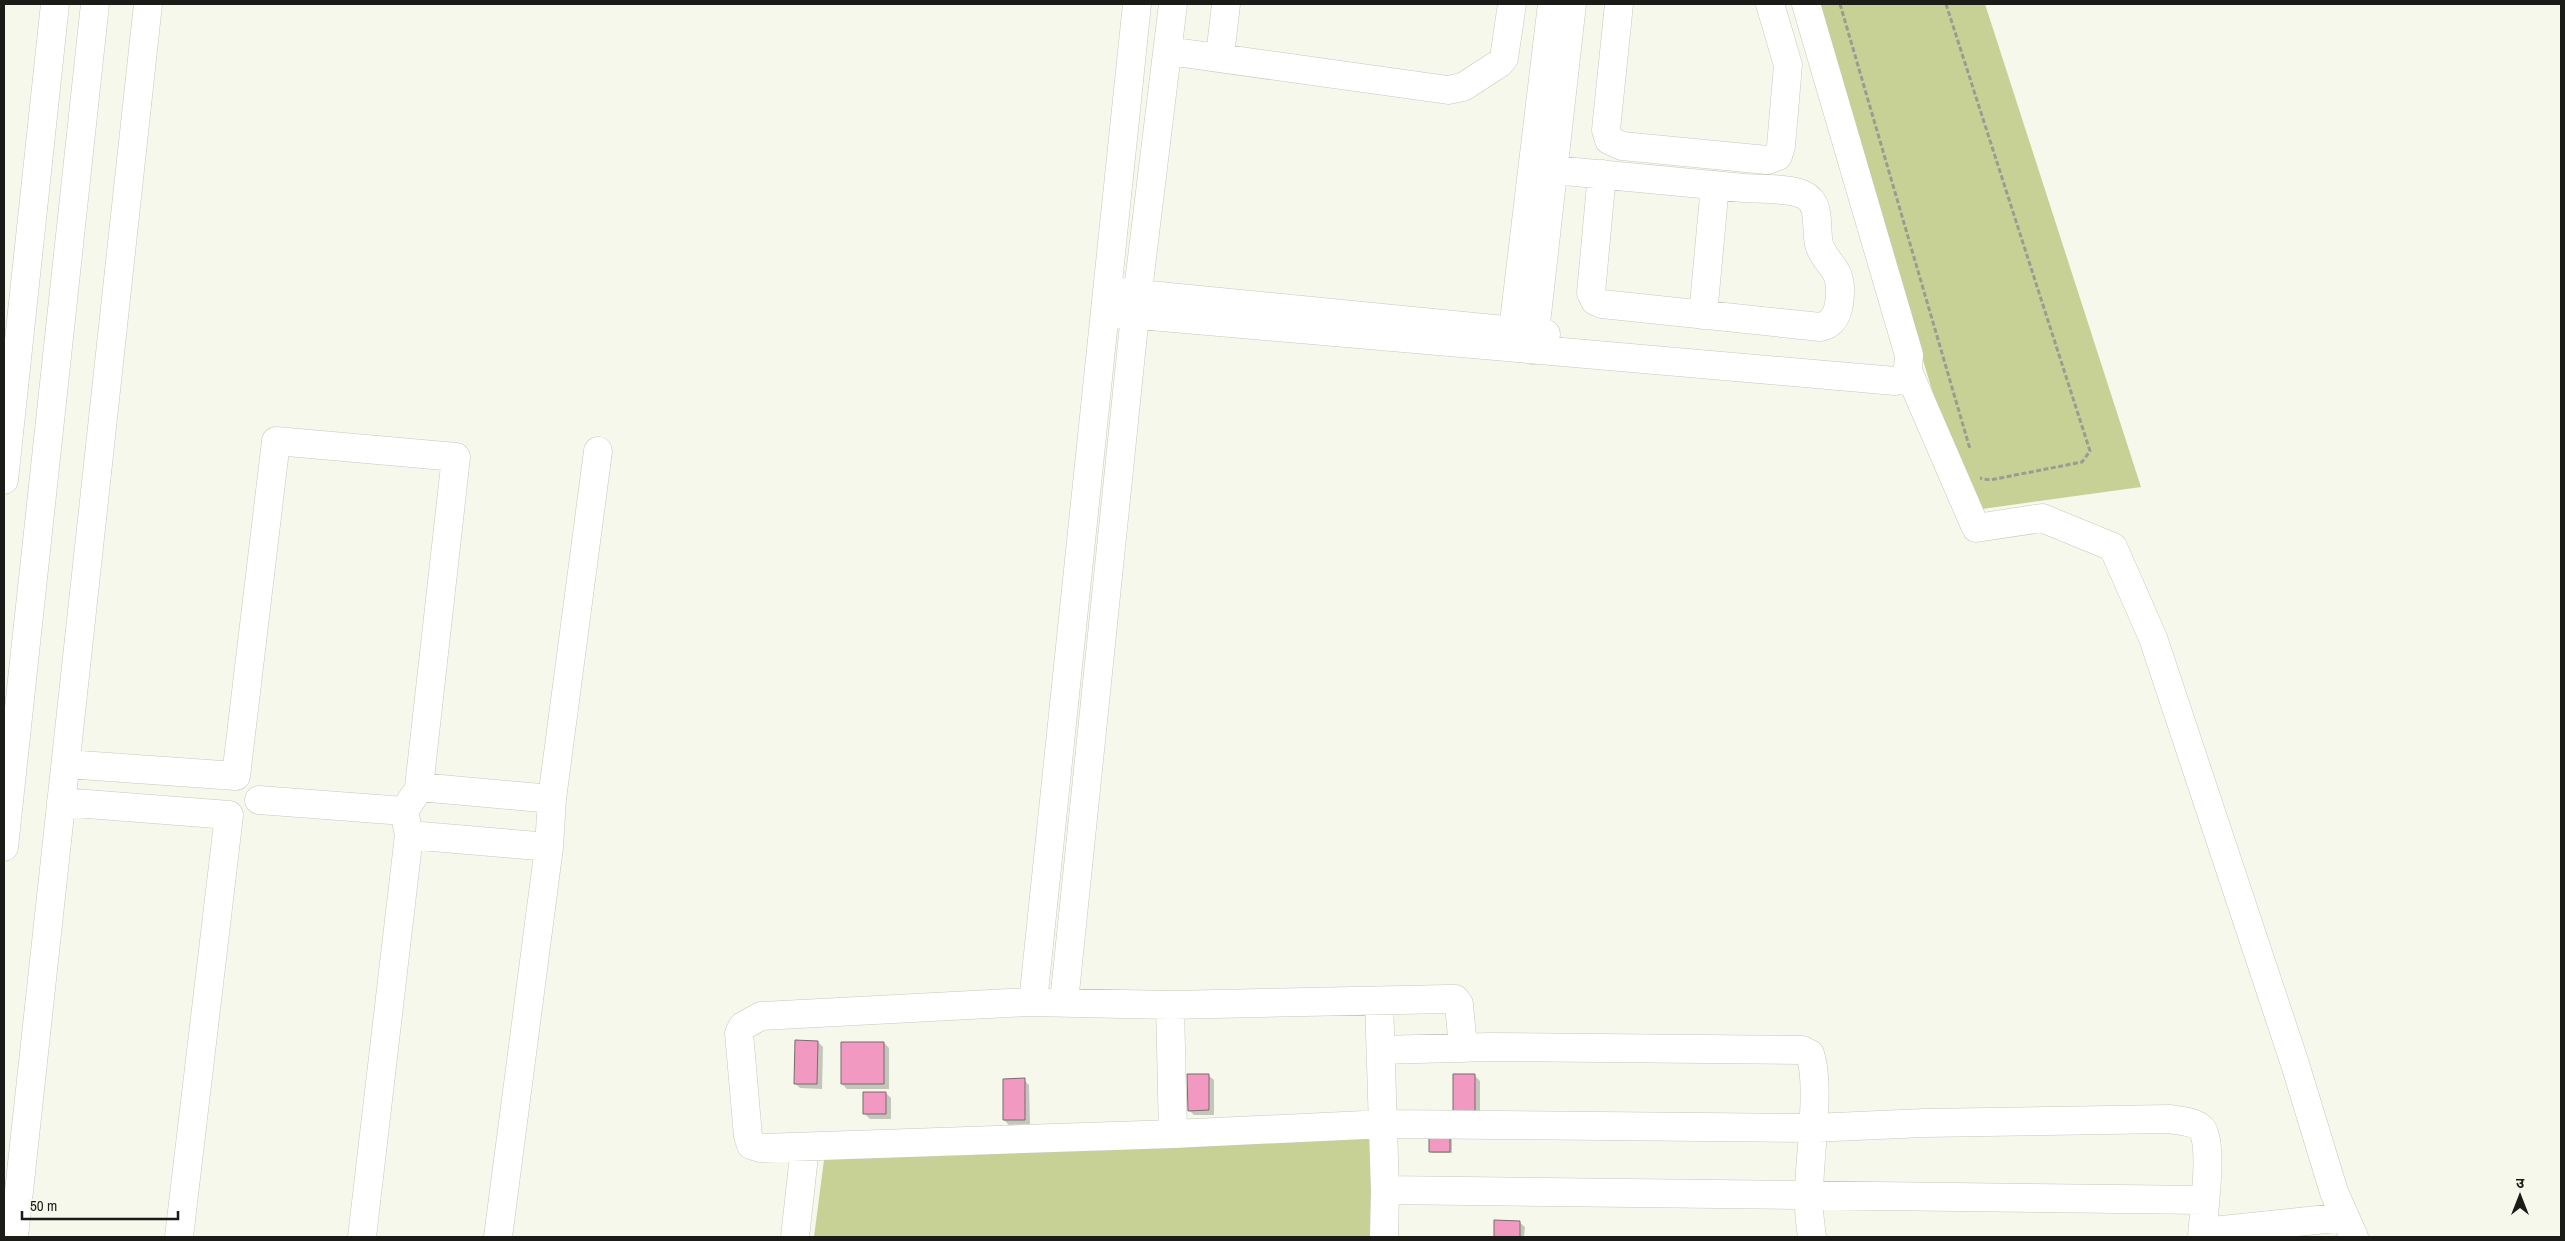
<svg xmlns="http://www.w3.org/2000/svg" width="2565" height="1241" viewBox="0 0 2565 1241" font-family="'Archivo Narrow','Noto Sans Devanagari',sans-serif">
	<style>
		.green { fill: #c7d196 }
		.shadow { fill: #0003 }
		.building { fill: #f199c0; stroke: #796b70 }
		.lines { fill: none; stroke-linecap: round; stroke-linejoin: round }
		.minor-casing { stroke: #c6c9bb; stroke-width: 29 }
		.major-casing { stroke: #c6c9bb; stroke-width: 29 }
		.path { stroke: #9a9c92; stroke-width: 3; stroke-dasharray: 5 2.5; stroke-linecap: butt }
		.minor { stroke: #fff; stroke-width: 28 }
		.major { stroke: #fff; stroke-width: 28 }
	</style>
	<rect width="100%" height="100%" fill="#f5f8ea"/>
	<path class="green" d="M1817,4h168l156,483 -173,24z
		M1385,1124l8,113h-579l10,-77z"/>
	<path class="shadow" d="M818,1042l5,5 -1,42 -22,-1 -5,-5z
		M884,1043l5,5v41h-42l-5,-5z
		M1208,1075l6,5v35h-20l-5,-5z
		M1475,1076l5,5v40h-21z
		M1024,1080l5,5 1,39 -21,1 -5,-5z
		M886,1093l5,5v21h-21l-5,-5z
		M1450,1137l2,2v14h-20l-2,-2z
		M1495,1221l24,1 6,5 -1,10h-29z"/>
	<path class="building" d="M795,1040l23,1 -1,43h-23z
		M841,1042h43v42h-43z
		M1187,1074h22v36l-21,1z
		M1453,1074h22v42h-22z
		M1025,1078v42h-22v-41z
		M863,1092h23v22h-23z
		M1429,1136h21v16h-21z
		M1494,1220l26,1v16h-26z"/>
	<g class="lines">
		<defs>
			<path id="minor" d="M1619,4l-13,126 3,10 13,6 145,14 11,-4 3,-10 7,-81 -18,-61
				M1168,51l280,39 15,-3 37,-24 4,-5 8,-54
				M1220,56l6,-52
				M1554,170c63,6 127,12 190,18 15,1 47,0 60,7 18,9 11,33 15,49 5,19 22,23 21,47 0,15 -3,33 -20,36l-218,-23 -7,-3 -4,-8 11,-119
				M1119,292l427,42
				M1105,312l790,69c14,-3 13,-14 14,-26l-103,-351
				M1703,315l12,-130
				M1511,347l41,-343
				M1533,350l39,-346
				M1908,371l68,157 66,-10 71,29 40,91 142,426 39,128 20,45
				M66,764l170,12 40,-335 180,16 -37,330 133,12 46,-348
				M259,800l145,11 10,-15
				M61,802l168,13 -50,422
				M409,835l140,12 -51,390
				M549,847l3,-48
				M1379,1001l6,189 820,10
				M1033,1002l104,-998
				M1064,1002l71,-687 38,-311
				M1170,1005l3,129
				M1463,1048l-4,-44 -4,-5h-7l-278,6 -141,-3 -268,14 -18,10 -4,7 9,103 3,9 9,3 413,-14 212,-10 427,4 112,-5 246,-4c9,2 22,2 30,8 15,11 3,90 2,110
				M1381,1050l109,-3 312,3 8,4c11,32 -1,104 -1,140 -1,15 1,29 3,43
				M2203,1232l142,-15
				M14,1237l134,-1233
				M362,1237l47,-402 -5,-24
				M795,1237l10,-90
				M1384,1237l1,-47"/>
			<path id="major" d="M4,480l51,-476
				M4,847l91,-843"/>
		</defs>
		<use href="#minor" class="minor-casing"/>
		<use href="#major" class="major-casing"/>
		<path class="path" d="M1840,4l130,445
			M1946,4l144,447 -8,11 -92,18 -10,-2"/>
		<use href="#minor" class="minor"/>
		<use href="#major" class="major"/>
	</g>
	<rect width="2565" height="1241" fill="none" stroke="#1b1c17" stroke-width="10"/>
	<g transform="translate(2520 1196)" stroke="#f5f8ea" stroke-width="4" paint-order="stroke">
	<path d="M0-4L9 19L0 12L-9 19Z" fill="#1b1c17"/>
	<text y="-8" font-size="14" font-weight="bold" text-anchor="middle" fill="#1b1c17">उ</text>
	</g>
	<path d="M22 1211v8h156v-8" fill="none" stroke="#1b1c17" stroke-width="2.5"/>
	<text x="30" y="1211" font-size="15" fill="#1b1c17" stroke="#f5f8ea" stroke-width="4" paint-order="stroke">50 m</text>
</svg>
